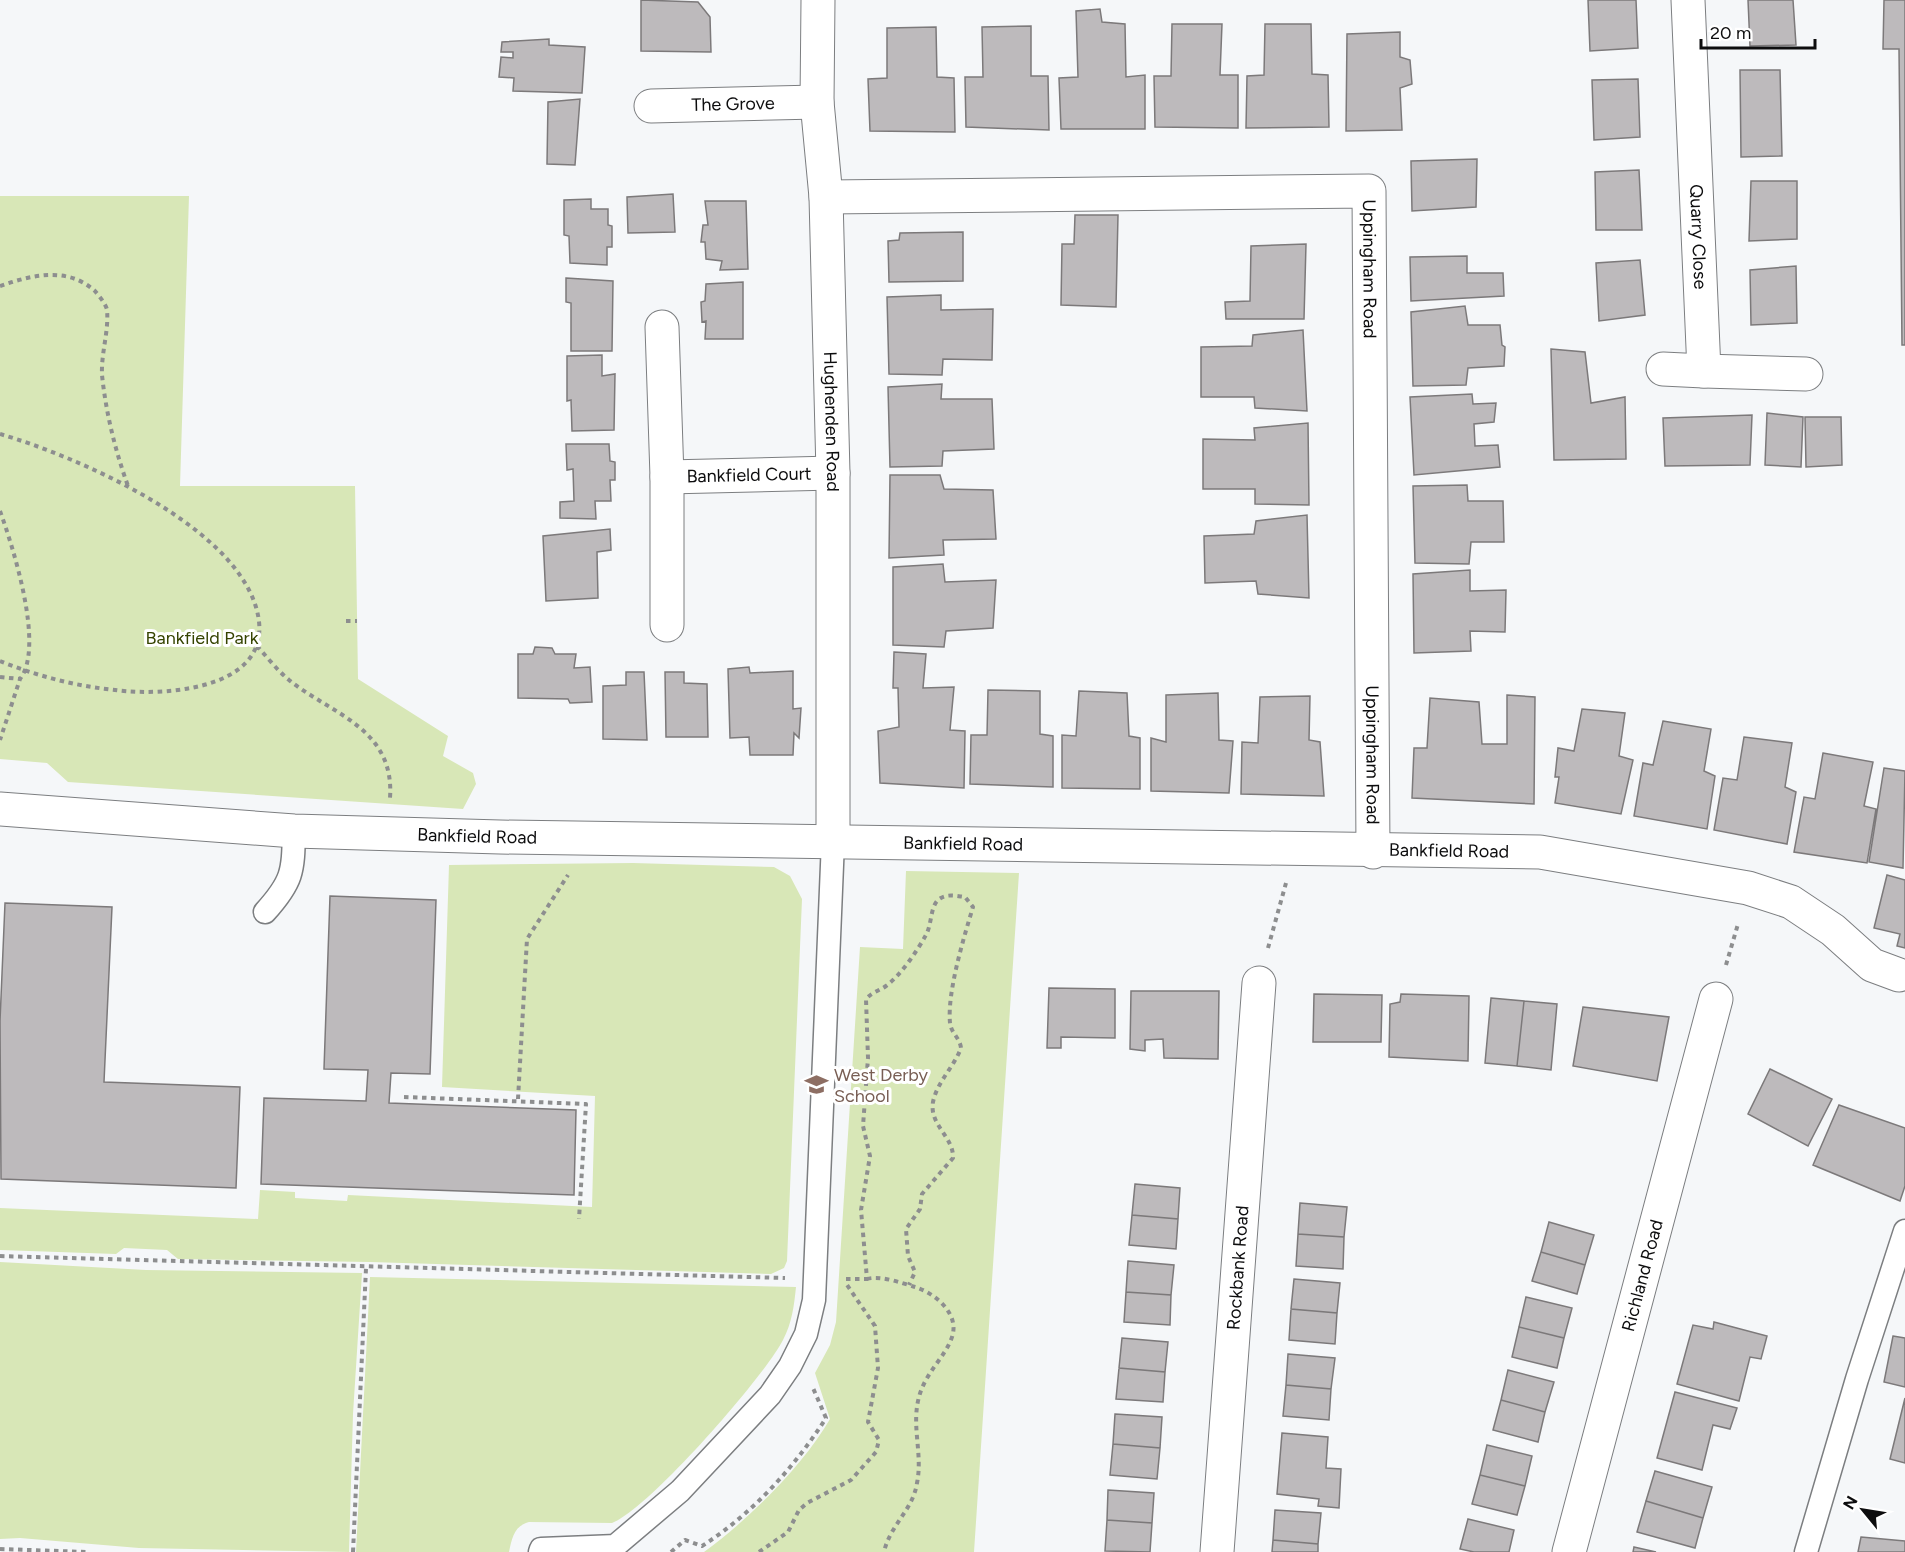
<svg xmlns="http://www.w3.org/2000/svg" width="1905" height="1552" viewBox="0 0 1905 1552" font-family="Figtree,sans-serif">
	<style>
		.green { fill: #d8e7b7 }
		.building { fill: #bdbabc; stroke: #7c797a; stroke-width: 1.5 }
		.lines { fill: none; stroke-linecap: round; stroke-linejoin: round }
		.lane-casing { stroke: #7c7e80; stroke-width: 25 }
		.street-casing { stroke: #7c7e80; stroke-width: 35 }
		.path { stroke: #8d8e8f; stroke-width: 4; stroke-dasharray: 4.5 4.5; stroke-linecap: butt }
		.lane { stroke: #fff; stroke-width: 22 }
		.street { stroke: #fff; stroke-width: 33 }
		.labels { text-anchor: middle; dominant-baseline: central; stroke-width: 6; stroke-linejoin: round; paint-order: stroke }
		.street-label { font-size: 18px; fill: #0d0d0e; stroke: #fff }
		.park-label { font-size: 18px; fill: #354300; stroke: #fff }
		.education-label { font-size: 18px; fill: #785e54; stroke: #fff; text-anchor: start }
	</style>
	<rect width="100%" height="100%" fill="#f5f7f9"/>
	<path class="green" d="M0,196h189l-9,290h175l3,193 90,57 -5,20 30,17 3,11 -13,25 -395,-27 -21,-19 -47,-4z
		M633,863l141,4 16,9 12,23 -15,362 -3,7 -13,6 -401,-12 -192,-3 -11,-9 -43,-2 -8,6 -116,-4v-42l258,11 2,-29 35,2v6l52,3 1,-6 244,12 3,-111 -153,-9 7,-222z
		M906,871l113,2 -45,679h-270c43,-31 99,-86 126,-133l-15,-46 15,-28 6,-23 24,-375 43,2z
		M0,1262l146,8 216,3 -9,141 -4,138 -210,-4 -119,-10 -20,1z
		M370,1277l426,10c-2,19 -4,36 -13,53 -18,36 -136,171 -171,183l-83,-1c-15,4 -17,16 -20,30h-153z"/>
	<path class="building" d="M641,0l57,2 12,15 1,35 -70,-1z
		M1588,0h48l2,48 -48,3z
		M1748,0h45l3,45 -46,1z
		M1884,0h21v345h-3l-3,-296h-16z
		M1100,9l2,13 23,2 1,53 19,-2v54h-84l-2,-51 19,-1 -2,-66z
		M1172,24h50l-2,51h18v53l-83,-1 -1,-51h17z
		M1265,24h46l1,50 16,1 1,52 -83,1 1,-52 17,-1z
		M1031,26v50h17l1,54 -83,-3 -1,-50h18l-1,-50z
		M936,27l1,50 17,1 1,54 -85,-1 -2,-52 19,-1v-50z
		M1400,32v25l10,3 2,24 -12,4 2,42 -56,1 1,-97z
		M549,39v6l36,2 -3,46 -69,-2 1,-13 -15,-1 2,-20 12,1v-6h-12l1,-10z
		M1740,70h40l2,86 -41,1z
		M1638,79l2,58 -46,3 -2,-60z
		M580,99l-5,66 -28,-1 1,-62z
		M1477,159l-1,48 -64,4 -1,-50z
		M1639,170l3,60h-46l-1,-58z
		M1751,181h46v58l-48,2z
		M673,194l2,38 -47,1 -1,-36z
		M591,199v10h17v16l4,1v21h-5v18l-37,-2 -1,-27 -5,-1v-35z
		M705,201h41l2,68 -28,1 2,-9 -16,-2 -1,-17h-4l2,-17h5z
		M1075,215h43l-2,92 -55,-2 1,-61h12z
		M963,232v49l-74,1 -1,-41 11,-1 1,-7z
		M1306,244l-2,75h-78l-1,-17 25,-1 1,-55z
		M1467,256v17h36l1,23 -93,5 -1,-44z
		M1640,260l5,55 -46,6 -3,-58z
		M1796,266l1,57 -46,2 -1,-55z
		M566,278l47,3 -1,70h-41v-48l-5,-1z
		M743,282v57h-38l1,-18 -4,1 -1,-20 4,-1 1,-17z
		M941,295v15l52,-1 -1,51 -49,-1 -1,16 -53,-1 -2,-77z
		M1465,306l3,19h32l2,20 3,2 -1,19 -36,2 -2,17 -53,1 -2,-74z
		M1303,330l4,81 -52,-3 -1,-11h-53v-50l51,-1 1,-11z
		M1551,349l34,3 6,51 34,-6 1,62 -72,1z
		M602,355v21l13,-2 -1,56 -42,1 -1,-31 -4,1v-45z
		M942,384l-1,15h51l2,50 -51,2 -1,15 -52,1 -2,-80z
		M1472,394l1,10 23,-1 -2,19 -20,2 1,22 23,-1 2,22 -86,8 -4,-78z
		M1767,413l36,4 -2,50 -36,-2z
		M1752,415l-2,50 -85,1 -2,-48z
		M1805,417h36l1,48 -36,2z
		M1308,423l1,82 -54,-1v-15h-52v-50l52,1 -1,-12z
		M566,444h43l1,17 5,1v18h-5l1,21h-16l1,18 -36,-1v-16l14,-1 -1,-32 -6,1z
		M890,475h50l4,14 49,1 3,49 -53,1 1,15 -55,3z
		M1467,485l1,16h35l1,41h-33l-2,22 -54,-1 -2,-77z
		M1307,515l2,83 -51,-4 -2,-13 -51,2 -1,-47 50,-2 2,-13z
		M610,529l1,21 -14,2 1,46 -52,3 -3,-65z
		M943,564l2,18 51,-2 -3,48 -47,3 -2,16 -51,-2v-78z
		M1470,570v21l36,-1 -1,42 -35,-1 1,20 -57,2 -1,-79z
		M535,647l17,1 3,6h21l-2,14 16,-1 2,35 -22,1 -2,-4 -50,-1v-44h15z
		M894,652l32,2 -3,34 31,-1 -4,43 15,1 -1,57 -84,-5 -2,-52 21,-4 -1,-39h-5z
		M749,667l1,6 43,-2v38l8,-1 -2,30 -5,-5 -1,22h-43l-1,-18 -19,1 -2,-69z
		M626,672h18l3,68 -44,-1v-53l23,-1z
		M665,672h19v11l23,1 1,53h-42z
		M988,690l52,1v43l13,2v51l-83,-3 1,-49h16z
		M1079,691l48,2 2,43 11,2v51l-78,-1v-53l14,1z
		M1218,693l1,47 14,1 -4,52 -78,-2v-53l15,4v-47z
		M1507,695l28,2 -1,107 -122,-6 2,-50h13l3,-50 49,4 3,42h25z
		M1310,696l-1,44 11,2 4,54 -83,-2 1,-52 16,1 2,-46z
		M1582,709l43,4 -6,43 14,4 -12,54 -66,-11 4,-26h-4l3,-29 16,3z
		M1663,721l48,8 -7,42 11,5 -8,53 -73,-13 9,-53 10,2z
		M1744,737l48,6 -7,44 11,5 -9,52 -73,-14 9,-52 14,2z
		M1823,753l50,9 -9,44 12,3 -9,54 -73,-11 10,-55 11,2z
		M1884,768l21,3 -2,97 -34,-6z
		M1887,875l18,5v68l-8,-2 3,-12 -26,-6z
		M330,896l106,4 -6,174 -39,-1 -2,30 187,7 -2,85 -313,-11 3,-86 102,3 2,-31 -44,-1z
		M5,903l107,4 -8,175 136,5 -4,101 -235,-9 -1,-158z
		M1049,988l66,1v49l-54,-1v11h-14z
		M1131,991h88l-1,68 -54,-1 -1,-19 -18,1v11l-15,-2z
		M1314,994l68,1 -1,47h-68z
		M1401,994l68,2 -1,65 -79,-4 1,-53 10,-2z
		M1491,998l33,3 -7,65 -32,-3z
		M1524,1001l33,3 -6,66 -34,-4z
		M1583,1007l86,10 -12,64 -84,-15z
		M1770,1069l62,30 -24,47 -60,-32z
		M1839,1105l66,23v58l-5,15 -87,-36z
		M1135,1184l45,4 -2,31 -46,-4z
		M1300,1203l47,4 -3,30 -46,-3z
		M1132,1215l46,4 -2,30 -47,-4z
		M1549,1222l45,13 -9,30 -44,-13z
		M1298,1234l46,3 -1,32 -47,-3z
		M1541,1252l44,13 -8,29 -45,-13z
		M1128,1261l46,4 -3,30 -45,-3z
		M1294,1279l46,4 -3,30 -46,-4z
		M1126,1292l45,3 -1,30 -46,-3z
		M1526,1297l46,11 -8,30 -45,-11z
		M1291,1309l46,4 -2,31 -46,-4z
		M1714,1322l53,14 -6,23 -11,-2 -11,44 -62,-17 16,-59 20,4z
		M1519,1327l45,11 -7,30 -45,-11z
		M1893,1336l12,2v49l-21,-5z
		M1122,1338l46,4 -3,30 -46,-4z
		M1288,1354l47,4 -4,31 -45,-4z
		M1119,1368l46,4 -2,30 -47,-3z
		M1508,1370l46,12 -9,30 -44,-12z
		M1286,1385l45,4 -2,31 -46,-4z
		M1675,1392l62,16 -7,21 -17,-4 -11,45 -45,-12z
		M1905,1398v65l-15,-4z
		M1501,1400l44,12 -7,30 -45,-12z
		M1115,1414l47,3 -2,31 -47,-4z
		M1282,1433l46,4 -2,31 15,1 -2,39 -21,-2 1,-7 -42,-5z
		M1113,1444l47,4 -3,31 -47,-4z
		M1487,1445l45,11 -7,30 -45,-11z
		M1655,1471l57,16 -9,31 -57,-17z
		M1480,1475l45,11 -8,29 -45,-11z
		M1108,1490l46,3 -2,30 -45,-3z
		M1646,1501l57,17 -8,30 -58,-16z
		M1275,1510l46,3 -3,31 -45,-4z
		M1468,1519l46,11 -5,22h-35l-14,-3z
		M1107,1520l45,3 -2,29 -45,-1z
		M1861,1537l44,4v11h-47z
		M1273,1540l45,4v8h-46z
		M1634,1547l22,5h-23z"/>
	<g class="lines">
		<defs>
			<path id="lane" d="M265,912c28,-31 28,-40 29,-81
				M540,1552l1,-3 75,-3
				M608,1552l72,-61 90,-96 20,-29 16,-32 8,-34 19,-459
				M1806,1552l51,-173 48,-148"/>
			<g id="street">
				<path id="s1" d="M818,0l-1,102 9,95 7,276v368"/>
				<path id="s2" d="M1688,0l16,371 102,3"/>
				<path id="s3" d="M651,106l166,-4"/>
				<path id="s4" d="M826,197l543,-6 4,661"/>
				<path d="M662,327l5,150v148"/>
				<path d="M1663,369l41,2"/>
				<path id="s5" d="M667,477l166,-4"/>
				<path id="s6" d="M0,809l294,22 206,6 1040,15 208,36 43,14 42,28 39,35 27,10"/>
				<path id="s7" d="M1217,1552l42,-569"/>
				<path id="s8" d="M1569,1552l147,-553"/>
			</g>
		</defs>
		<use href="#lane" class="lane-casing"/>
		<use href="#street" class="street-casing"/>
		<path class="path" d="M0,286c32,-11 67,-20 95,5 4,5 11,13 12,19 2,21 -6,43 -5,65 4,38 13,75 26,111
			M0,434c78,23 227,88 255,170 28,84 -85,93 -140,86 -40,-4 -78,-14 -115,-29
			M0,511c13,36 45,136 20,168l-20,61
			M346,621h11
			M257,646c10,11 20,24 32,34 42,34 106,48 101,118
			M0,677l20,2
			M1268,948l18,-65
			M1726,965l12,-41
			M404,1097l182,7 -7,115
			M518,1099l9,-160 41,-64
			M0,1256l785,22
			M846,1279h21l-6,-69 9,-54 -7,-30 5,-68 -2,-59c6,-7 13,-8 20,-13 15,-11 31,-35 40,-51 6,-11 4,-27 12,-35 8,-7 18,-4 27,-3l8,10c-9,30 -26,85 -23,116 1,10 10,15 11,25 -7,19 -24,34 -28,54 -4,23 21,35 20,56l-31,36 -2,15 -14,20 2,27 7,16 -6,13
			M867,1279c13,-4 35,4 48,8 20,6 45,27 37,50 -6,19 -27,36 -33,60 -8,29 4,57 -2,86 -4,27 -27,42 -33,69
			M0,1549l87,3
			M353,1552l13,-284
			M671,1552l14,-12 17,6c50,-32 92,-78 124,-128l-13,-30
			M759,1552l29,-20 11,-22 8,-7 44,-23 25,-28 3,-12 -11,-18 10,-54 -3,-42 -28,-41"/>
		<use href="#lane" class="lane"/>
		<use href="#street" class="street"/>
	</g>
	<defs>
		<symbol id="school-bare" viewBox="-9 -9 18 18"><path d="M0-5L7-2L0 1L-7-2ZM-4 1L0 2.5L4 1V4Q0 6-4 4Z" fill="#8d6e63" stroke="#fff" stroke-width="2.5" paint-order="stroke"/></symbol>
	</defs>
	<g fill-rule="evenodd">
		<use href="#school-bare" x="800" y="1068" width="33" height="33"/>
	</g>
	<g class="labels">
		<g class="street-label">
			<text stroke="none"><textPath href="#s3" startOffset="82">The Grove</textPath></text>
			<text stroke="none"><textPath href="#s2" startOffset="237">Quarry Close</textPath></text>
			<text stroke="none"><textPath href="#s4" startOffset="621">Uppingham Road</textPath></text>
			<text stroke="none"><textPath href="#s1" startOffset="422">Hughenden Road</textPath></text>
			<text stroke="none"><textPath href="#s5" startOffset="82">Bankfield Court</textPath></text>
			<text stroke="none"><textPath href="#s4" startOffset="1107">Uppingham Road</textPath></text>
			<text stroke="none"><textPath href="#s6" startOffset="478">Bankfield Road</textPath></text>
			<text stroke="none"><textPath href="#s6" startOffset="964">Bankfield Road</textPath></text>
			<text stroke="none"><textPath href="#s6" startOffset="1450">Bankfield Road</textPath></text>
			<text stroke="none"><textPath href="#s7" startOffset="285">Rockbank Road</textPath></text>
			<text stroke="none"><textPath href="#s8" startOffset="286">Richland Road</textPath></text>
		</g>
		<g class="park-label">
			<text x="202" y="638">Bankfield Park</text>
		</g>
		<g class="education-label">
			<text x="834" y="1075">West Derby<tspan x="834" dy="21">School</tspan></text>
		</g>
	</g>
	<g transform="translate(1863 1510) rotate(300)" stroke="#ffffff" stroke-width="4.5" paint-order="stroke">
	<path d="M0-4.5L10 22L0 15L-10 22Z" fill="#0d0d0e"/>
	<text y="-9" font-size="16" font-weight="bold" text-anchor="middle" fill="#0d0d0e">N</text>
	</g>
	<path d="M1701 39v9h114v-9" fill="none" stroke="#0d0d0e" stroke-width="3"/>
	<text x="1710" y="39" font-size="18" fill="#0d0d0e" stroke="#ffffff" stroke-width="4.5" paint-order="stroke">20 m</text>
</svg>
